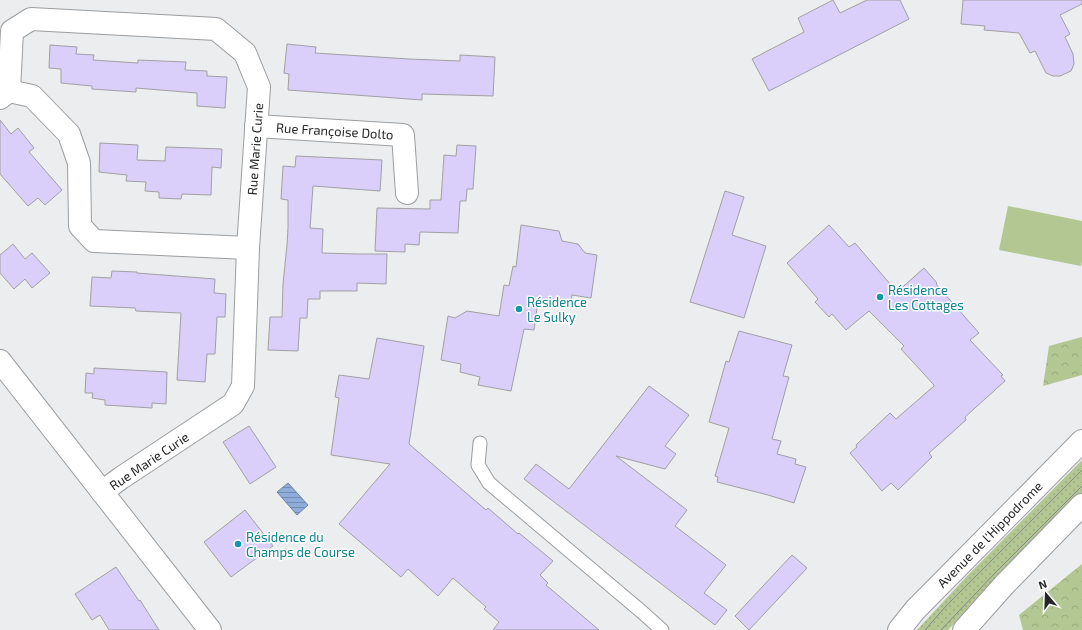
<svg xmlns="http://www.w3.org/2000/svg" width="1082" height="630" viewBox="0 0 1082 630" font-family="'Exo 2',sans-serif">
	<style>
		.grass { fill: url(#grass-dots) }
		.forest { fill: url(#forest-crowns) }
		.garden { fill: #b3c792 }
		.water { fill: url(#water-rules); stroke: #7084a5 }
		.building { fill: #dacefa; stroke: #a1a0a3 }
		.lines { fill: none; stroke-linecap: round; stroke-linejoin: round }
		.service-casing { stroke: #9b9d9f; stroke-width: 15 }
		.minor-casing { stroke: #9b9d9f; stroke-width: 24 }
		.tertiary-casing { stroke: #9b9d9f; stroke-width: 24 }
		.service { stroke: #fff; stroke-width: 13 }
		.minor { stroke: #fff; stroke-width: 22 }
		.tertiary { stroke: #fff; stroke-width: 22 }
		.tram { stroke: #858687; stroke-width: 1 }
		.culture-dot { fill: #0f9aa8; stroke: #fff; stroke-width: 1.5 }
		.labels { text-anchor: middle; dominant-baseline: central; stroke-width: 3; stroke-linejoin: round; paint-order: stroke }
		.street-label { font-size: 13px; fill: #252626; stroke: #fff }
		.culture-label { font-size: 13px; fill: #0d838f; stroke: #fff; text-anchor: start }
	</style>
	<defs>
		<pattern id="grass-dots" width="8" height="8" patternUnits="userSpaceOnUse"><rect width="8" height="8" fill="#b3c792"/><path d="M2 2h.1M6 6h.1" fill="none" stroke="#9aab7e" stroke-width="1.8" stroke-linecap="round"/></pattern>
		<pattern id="forest-crowns" width="20" height="18" patternUnits="userSpaceOnUse"><rect width="20" height="18" fill="#b3c792"/><path d="M2 6a3 3 0 1 1 6 0M12 15a3 3 0 1 1 6 0" fill="none" stroke="#9aab7e"/></pattern>
		<pattern id="water-rules" width="6" height="5" patternUnits="userSpaceOnUse"><rect width="6" height="5" fill="#90acdb"/><path d="M0 2.5h6" fill="none" stroke="#758cb1"/></pattern>
	</defs>
	<rect width="100%" height="100%" fill="#ebedef"/>
	<path class="grass" d="M1082,460v33l-134,137h-31l50,-54z"/>
	<path class="forest" d="M1082,337v38l-39,11 6,-40z
		M1082,564v66h-59l-4,-15z"/>
	<path class="garden" d="M1008,206l74,15v40l-1,5 -82,-16z"/>
	<path class="water" d="M288,483l20,22 -11,10 -20,-23z"/>
	<path class="building" d="M833,0l7,13 27,-13h33l9,19 -140,72 -17,-32 52,-27 -6,-14z
		M963,0h119v4l-22,11 10,19 -5,3 8,17 1,10 -3,7 -11,5h-7l-7,-3 -11,-22 -5,2 -11,-20 -35,-3 1,-4 -24,-2z
		M287,44l29,3 -1,6 94,6 51,2v-6l35,2 -2,39 -71,-2v6l-134,-10 1,-16 -5,-1z
		M50,45l27,2 -1,7 18,1 -1,5 45,3v-3l48,2 -1,8 22,1v5l20,1 -2,31 -28,-2v-13l-61,-5v4l-44,-3v-3l-31,-3v-14l-12,-1z
		M0,120l11,14 7,-6 16,20 -5,4 33,38 -17,15 -7,-7 -10,8 -28,-32z
		M100,143l38,2 -1,15 28,1 1,-14 56,2 -1,19 -9,-1 -1,28 -29,-1 -1,5 -22,-1v-6l-14,-1 1,-9 -20,-1 1,-6 -28,-3z
		M457,145l19,1 -3,43h-6l-1,12h-6l-2,32 -38,-1 -1,13 -14,-1v8l-30,-1 2,-43 53,1v-9h11l3,-45 12,1z
		M296,156l86,4 -2,31 -67,-5 -3,42 13,1 -1,24 35,1h30l-1,30 -29,-1v8h-37v8h-12l-1,19h-7l-2,33 -30,-1 2,-33h12l1,-33 4,-39 1,-17v-28l-7,-1 2,-33 12,1z
		M725,191l19,6 -12,38 34,11 -22,72 -54,-16z
		M521,225l38,6 3,10 16,3 7,9 12,2 -6,43 -19,-3 -2,11 -32,-5 -4,29 -10,-1 -13,62 -33,-6 2,-8 -20,-5 1,-8 -20,-4 7,-44 7,2 12,-7 32,5 5,-31 5,1 4,-20 3,1z
		M829,225l20,22 6,-4 42,49 27,-24 13,15 -1,1 21,24 22,25 -9,7 33,35 -2,1 4,5 -40,36 1,3 -37,33 3,4 -34,33 -7,-7 -9,8 -32,-38 7,-6 -1,-2 34,-32 6,6 38,-33v-1l-33,-36 3,-3 -35,-35 -23,19 -14,-16 -3,3 -14,-15 3,-3 -31,-36z
		M13,244l12,15 7,-6 18,20 -18,15 -7,-9 -11,10 -14,-16v-18z
		M112,271l25,1v1l78,6 -1,14 12,1 -1,23h-8l-2,37h-8l-2,28 -28,-2 4,-67 -45,-2 -1,-3 -45,-2 2,-29 19,1z
		M739,331l53,14 -9,31 6,1 -17,62 9,2 -4,13 19,5 -1,5 11,3 -12,36 -26,-8 -51,-13 1,-5 -3,-1 14,-48 -20,-6 17,-61 3,1z
		M377,338l47,8 -15,98 77,66 2,-2 30,26 1,-1 34,28 -13,14 8,8 -2,2 53,45h-106l6,-8 -15,-13 2,-2 -33,-29 -15,18 -30,-27 -7,8 -62,-53 51,-60 -59,-9 8,-57 -4,-1 4,-22 30,4z
		M94,368l73,4 -1,32 -14,-1v5l-47,-3v-5l-13,-2 1,-5h-8l1,-20 8,1z
		M649,386l40,29 -24,31 11,8 -11,15 -49,-13 71,54 -12,16 51,39 -22,28 23,17 -12,15 -191,-146 12,-15 33,25z
		M249,426l27,41 -26,17 -27,-42z
		M245,510l28,36 -42,31 -27,-35z
		M792,555l15,13 -58,62 -14,-14z
		M116,567l23,34 1,-1 19,30h-50l-9,-15 -8,5 -17,-26z"/>
	<g class="lines">
		<defs>
			<path id="service" d="M480,443l-2,22 11,18 153,129 20,18"/>
			<g id="minor">
				<path d="M9,91l23,5 37,38 10,29 1,63 14,15 154,7"/>
				<path d="M0,98l9,-7 3,-60 19,-12 185,10 29,24 14,34 -11,161 -5,138 -10,18 -112,74 -19,14"/>
				<path id="s1" d="M256,126l147,9 4,58"/>
				<path d="M0,361l210,269"/>
			</g>
			<g id="tertiary">
				<path id="s2" d="M899,630l16,-20 167,-169"/>
				<path d="M964,630l41,-46 77,-79"/>
			</g>
		</defs>
		<use href="#service" class="service-casing"/>
		<use href="#minor" class="minor-casing"/>
		<use href="#tertiary" class="tertiary-casing"/>
		<use href="#service" class="service"/>
		<use href="#minor" class="minor"/>
		<use href="#tertiary" class="tertiary"/>
		<path class="tram" d="M925,630l21,-24 136,-136
			M941,630l54,-57 87,-87"/>
	</g>
	<g class="culture-dot">
		<circle cx="880" cy="297" r="4"/>
		<circle cx="519" cy="309" r="4"/>
		<circle cx="238" cy="544" r="4"/>
	</g>
	<g class="labels">
		<g class="street-label">
			<text stroke="none"><textPath href="#s1" startOffset="79">Rue Françoise Dolto</textPath></text>
			<text transform="translate(255 149) rotate(-86)">Rue Marie Curie</text>
			<text transform="translate(149 461) rotate(-34)">Rue Marie Curie</text>
			<text stroke="none"><textPath href="#s2" startOffset="132">Avenue de l'Hippodrome</textPath></text>
		</g>
		<g class="culture-label">
			<text x="888" y="290">Résidence<tspan x="888" dy="15">Les Cottages</tspan></text>
			<text x="527" y="302">Résidence<tspan x="527" dy="15">Le Sulky</tspan></text>
			<text x="246" y="537">Résidence du<tspan x="246" dy="15">Champs de Course</tspan></text>
		</g>
	</g>
	<g transform="translate(1046 594) rotate(341)" stroke="#ffffff" stroke-width="3" paint-order="stroke">
	<path d="M0-3L7 15L0 10L-7 15Z" fill="#252626"/>
	<text y="-6" font-size="11" font-weight="bold" text-anchor="middle" fill="#252626">N</text>
	</g>
</svg>
